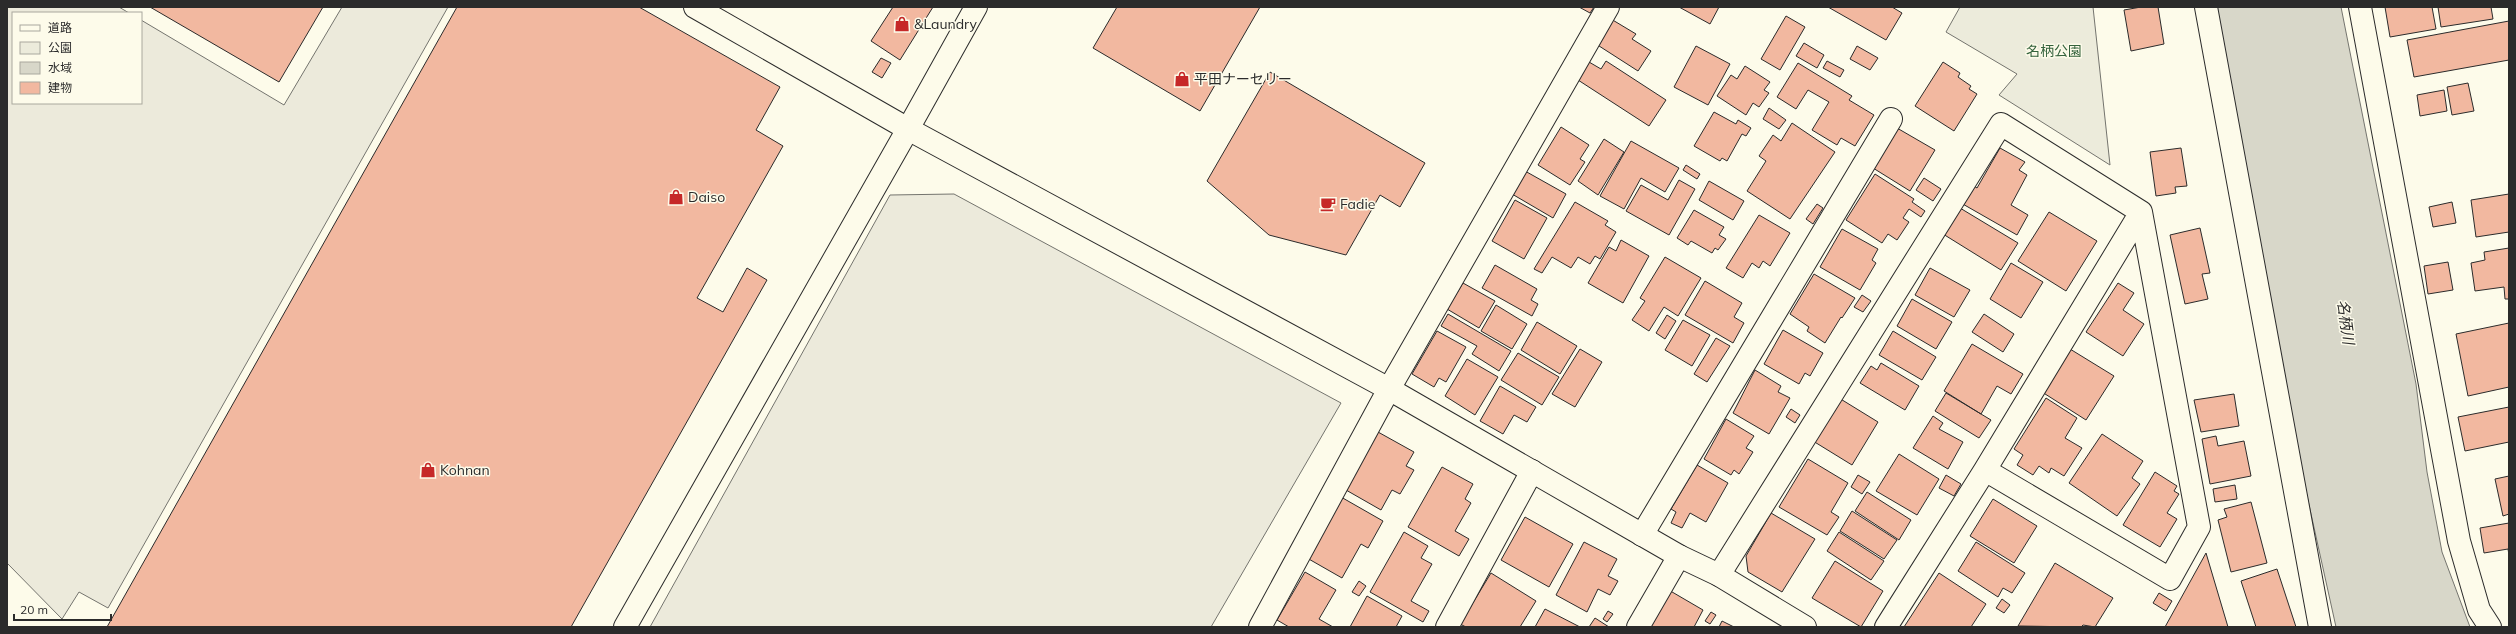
<svg xmlns="http://www.w3.org/2000/svg" width="2516" height="634" viewBox="0 0 2516 634" font-family="Mulish,'Noto Sans JP',sans-serif">
	<style>
		.green { fill: #ecebdb; stroke: #74746e }
		.parking { fill: #eceadb; stroke: #74746e }
		.water { fill: #d8d7c9; stroke: #74746e }
		.building { fill: #f2b8a0; stroke: #2b2b2b }
		.lines { fill: none; stroke-linecap: round; stroke-linejoin: round }
		.street-casing { stroke: #2b2b2b; stroke-width: 24 }
		.secondary-casing { stroke: #2b2b2b; stroke-width: 24 }
		.street { stroke: #fdfbea; stroke-width: 22 }
		.secondary { stroke: #fdfbea; stroke-width: 22 }
		.labels { text-anchor: middle; dominant-baseline: central; stroke-width: 3; stroke-linejoin: round; paint-order: stroke }
		.poi-label { font-size: 14px; fill: #2b2b2b; stroke: #fdfbea; text-anchor: start }
		.park-label { font-size: 14px; fill: #34623c; stroke: #fdfbea }
		.water-label { font-size: 15px; font-style: italic; fill: #2b2b2b; stroke: #fdfbea }
	</style>
	<rect width="100%" height="100%" fill="#fdfbea"/>
	<path class="green" d="M1960,7h133l17,158 -111,-70 18,-21 -71,-42z"/>
	<path class="parking" d="M7,7h112l10,6h-116v90h128v-83l143,85 58,-98h106l-340,601 -29,-16 -17,27 -55,-56z
		M954,194l387,209 -130,224h-561l240,-432z"/>
	<path class="water" d="M2217,7h124l75,377 11,88 15,80 28,75h-134l-40,-181z"/>
	<path class="building" d="M150,7h173l-44,75z
		M457,7h182l141,80 -24,43 27,16 -86,152 26,14 24,-44 20,12 -196,347h-464z
		M893,7h40l-33,53 -29,-19z
		M1117,7h143l-60,104 -107,-63z
		M1579,7h15l-4,6z
		M1679,7h40l-9,17z
		M1828,7h64l10,6 -16,27z
		M2141,7h17l6,37 -33,7 -7,-41z
		M2385,7h47l4,22 -46,8z
		M2438,7h53l2,12 -52,8z
		M1786,16l19,11 -25,43 -19,-11z
		M1611,19l25,15 -4,5 19,12 -13,20 -42,-27z
		M2509,21v39l-95,17 -7,-37z
		M1804,43l20,12 -7,13 -21,-12z
		M1696,46l34,18 -22,41 -34,-18z
		M1857,46l21,12 -8,12 -20,-11z
		M881,58l10,5 -9,15 -10,-6z
		M1606,61l60,39 -17,26 -71,-46 11,-18 12,7z
		M1827,61l17,9 -4,7 -17,-9z
		M1943,62l17,11 -2,4 13,9 -2,3 8,5 -23,37 -39,-25z
		M1798,63l54,33 -3,4 25,15 -19,31 -14,-8 -4,7 -25,-15 17,-28 -21,-12 -12,19 -19,-12z
		M1745,66l25,16 -6,8 5,3 -10,14 -6,-4 -7,12 -29,-19 14,-21 6,4z
		M1270,72l155,91 -25,44 -20,-12 -34,60 -77,-20 -62,-54z
		M2468,83l6,28 -22,4 -5,-28z
		M2444,90l3,21 -27,5 -3,-21z
		M1769,108l17,12 -7,9 -16,-10z
		M1714,112l22,12 2,-4 13,8 -5,8 -4,-2 -15,27 -5,-3 -2,3 -26,-15z
		M1792,123l43,29 -45,67 -43,-28 19,-30 -7,-5 14,-21 8,6z
		M1561,127l28,18 -9,14 5,3 -15,23 -32,-20z
		M1897,128l38,22 -25,41 -37,-23z
		M1604,139l20,13 -26,43 -20,-14z
		M1631,141l48,27 -14,24 -24,-14 -17,31 -24,-13z
		M2000,148l25,14 -6,8 8,5 -16,30 17,10 -11,20 -56,-32 10,-19 6,4z
		M2181,148l6,38 -12,1 1,6 -20,3 -6,-44z
		M1686,165l14,9 -3,5 -14,-9z
		M1525,171l41,23 -13,24 -41,-24z
		M1875,174l39,25 -2,3 13,9 -4,6 -12,-8 -6,9 6,4 -12,18 -9,-6 -6,9 -36,-23z
		M1924,178l17,11 -8,12 -17,-11z
		M1679,180l16,9 -26,46 -43,-24 15,-26 27,15z
		M1709,181l35,20 -11,19 -34,-20z
		M2509,194v38l-33,5 -5,-37z
		M1515,200l32,18 -23,41 -32,-18z
		M1575,202l33,19 -3,4 11,7 -16,27 -5,-3 -5,8 -12,-7 -7,11 -19,-11 -10,16 -8,-4z
		M2452,202l4,21 -23,4 -4,-20z
		M1817,204l6,4 -10,16 -7,-5z
		M1960,208l58,35 -17,27 -58,-36z
		M1694,210l30,17 -5,8 7,4 -8,11 -3,-2 -3,5 -21,-12 -3,4 -11,-7z
		M2049,212l48,29 -31,50 -48,-30z
		M1759,215l31,18 -20,33 -7,-5 -4,7 -7,-5 -9,15 -17,-10z
		M2200,228l10,45 -8,1 6,25 -23,5 -15,-69z
		M1842,229l36,20 -6,11 4,3 -16,27 -40,-23z
		M1621,240l28,16 -26,47 -35,-20 21,-36 7,4z
		M2509,248v51h-4l-1,-12 -29,4 -4,-28 14,-3 -1,-8z
		M1665,257l36,21 -23,38 -14,-9 -15,24 -17,-11 13,-19 -5,-3z
		M2448,262l5,28 -25,4 -4,-28z
		M2011,263l32,19 -22,36 -31,-19z
		M1495,265l42,24 -6,11 7,4 -6,12 -50,-28z
		M1930,268l40,22 -16,27 -39,-22z
		M1814,274l41,24 -13,20 -1,-1 -16,26 -18,-12 2,-4 -19,-13z
		M1705,281l37,22 -8,14 10,6 -11,20 -48,-28z
		M1463,283l32,18 -16,27 -32,-19z
		M2118,283l16,10 -11,17 21,14 -21,32 -37,-24z
		M1862,295l9,6 -8,11 -9,-5z
		M1912,299l40,23 -16,27 -39,-23z
		M1496,305l31,19 -15,25 -31,-18z
		M1448,314l63,37 -12,20 -27,-17 5,-8 -36,-20z
		M1984,314l30,20 -11,18 -31,-20z
		M1667,315l9,6 -11,18 -9,-6z
		M1683,320l27,15 -18,31 -27,-16z
		M1537,322l40,24 -17,28 -39,-24z
		M2509,323v64l-41,9 -12,-62z
		M1783,330l40,23 -13,23 -5,-3 -6,11 -35,-20z
		M1437,331l29,16 -20,35 -7,-4 -5,9 -22,-13z
		M1893,331l43,26 -14,23 -43,-25z
		M1716,338l14,8 -23,36 -13,-8z
		M1972,344l51,30 -12,20 -14,-8 -16,28 -37,-23z
		M1580,349l22,13 -27,45 -23,-13z
		M2070,349l44,27 -28,44 -44,-28z
		M1518,353l41,24 -17,28 -41,-25z
		M1467,359l31,18 -23,38 -30,-19z
		M1881,363l38,23 -14,24 -45,-27 11,-17 6,4z
		M1755,370l26,16 -3,6 12,6 -21,36 -36,-21z
		M1500,386l36,21 -9,15 -13,-7 -11,19 -23,-13z
		M1946,393l45,27 -12,18 -44,-27z
		M2234,394l5,32 -38,6 -7,-32z
		M1839,398l39,24 -26,43 -39,-24z
		M2046,398l31,20 -12,20 17,10 -18,28 -13,-8 -2,5 -10,-7 -6,9 -16,-10 6,-10 -9,-6z
		M2509,407v35l-44,9 -7,-34z
		M1791,409l9,6 -5,8 -9,-6z
		M1933,416l10,7 -4,6 24,13 -15,27 -35,-21z
		M1726,419l28,17 -8,12 7,4 -14,22 -5,-4 -3,5 -27,-16z
		M1378,432l36,20 -8,14 8,4 -14,24 -8,-4 -11,20 -35,-20z
		M2102,434l41,27 -11,17 8,6 -23,32 -48,-33z
		M2216,436l2,10 26,-5 7,35 -41,8 -8,-45z
		M1899,454l40,25 -22,36 -41,-24z
		M1808,459l40,24 -17,29 8,5 -12,18 -48,-28z
		M1697,465l31,18 -22,39 -16,-9 -8,15 -11,-5 5,-11 -5,-3z
		M1442,467l31,17 -8,15 6,4 -16,28 14,8 -10,17 -51,-29z
		M2155,472l22,14 -3,5 5,3 -12,19 10,6 -17,28 -37,-22z
		M1858,475l12,7 -8,12 -11,-7z
		M1946,475l15,9 -7,12 -15,-8z
		M2509,476v38l-6,2 -8,-37z
		M2235,485l2,14 -22,3 -2,-13z
		M1867,492l44,28 -12,20 -44,-29z
		M1341,497l42,24 -15,27 -7,-4 -19,34 -35,-20z
		M1993,499l44,27 -23,37 -44,-27z
		M2251,502l16,61 -36,9 -13,-52 9,-3 -3,-8z
		M1852,511l45,29 -13,19 -44,-28z
		M1771,513l44,26 -33,53 -34,-20 -2,-16z
		M1525,517l48,27 -24,43 -48,-27z
		M2509,523v32l-1,-6 -24,4 -4,-25z
		M1404,532l24,14 -7,12 11,6 -21,37 18,10 -6,11 -53,-30z
		M1839,532l45,29 -13,19 -44,-29z
		M1584,542l33,17 -9,17 10,5 -8,14 -12,-6 -11,23 -31,-17z
		M1976,542l49,31 -13,20 -9,-5 -5,9 -40,-26z
		M2206,553l22,74h-63z
		M1835,561l48,30 -22,36 -49,-29z
		M2055,563l58,35 -18,29 -12,-2 -2,2 -63,-1z
		M2277,569l19,58h-40l-15,-46z
		M1305,572l31,18 -17,29 14,8h-44l-12,-7z
		M1491,573l45,28 -16,26h-54l-6,-3z
		M1939,573l47,31 -15,23h-67z
		M1359,581l7,5 -7,10 -7,-4z
		M1667,589l36,21 -9,17h-47z
		M2159,593l13,8 -6,10 -13,-8z
		M1367,596l35,20 -6,11h-46z
		M2002,599l8,6 -6,8 -8,-5z
		M1545,609l35,18h-45z
		M1608,611l5,3 -6,8 -4,-3z
		M1711,612l5,3 -6,9 -5,-3z
		M1595,618l14,9h-20z
		M1722,621l12,6h-15z"/>
	<g class="lines">
		<defs>
			<path id="street" d="M2206,7l114,620
				M2360,7l99,534 20,69 11,17
				M1985,470l185,109 29,-52 -58,-315
				M1642,535l249,-416
				M1719,575l282,-451 140,88 -156,258 -99,157
				M625,627l283,-498 -213,-122
				M1260,627l129,-238 219,-382
				M1447,627l85,-156
				M1638,627l41,-71"/>
			<path id="secondary" d="M976,7l-68,122 481,260 290,167 40,19 86,52"/>
		</defs>
		<use href="#street" class="street-casing"/>
		<use href="#secondary" class="secondary-casing"/>
		<use href="#street" class="street"/>
		<use href="#secondary" class="secondary"/>
	</g>
	<defs>
		<symbol id="shop-bare" viewBox="-9 -9 18 18"><path d="M-5-2.5h2.3a2.7 3.5 0 0 1 5.4 0H5L5.5 6h-11ZM-1.5-2.5h3a1.5 2.3 0 0 0-3 0Z" fill="#c62828" stroke="#fdfbea" stroke-width="2.5" paint-order="stroke"/></symbol>
		<symbol id="cafe-bare" viewBox="-9 -9 18 18"><path d="M-5.5-4.5H6V0H3Q3 3.5 0 3.5H-2.5Q-5.5 3.5-5.5 0ZM3-3.2v2h1.7v-2ZM-6 4.5H4V6H-6Z" fill="#c62828" stroke="#fdfbea" stroke-width="2.5" paint-order="stroke"/></symbol>
	</defs>
	<g fill-rule="evenodd">
		<use href="#shop-bare" x="891" y="13" width="22" height="22"/>
		<use href="#shop-bare" x="1171" y="68" width="22" height="22"/>
		<use href="#shop-bare" x="665" y="186" width="22" height="22"/>
		<use href="#cafe-bare" x="1317" y="193" width="22" height="22"/>
		<use href="#shop-bare" x="417" y="459" width="22" height="22"/>
	</g>
	<g class="labels">
		<g class="poi-label">
			<text x="914" y="24">&amp;Laundry</text>
			<text x="1194" y="79">平田ナーセリー</text>
			<text x="688" y="197">Daiso</text>
			<text x="1340" y="204">Fadie</text>
			<text x="440" y="470">Kohnan</text>
		</g>
		<g class="park-label">
			<text x="2054" y="51">名柄公園</text>
		</g>
		<g class="water-label">
			<text transform="translate(2346 322) rotate(82)">名柄川</text>
		</g>
	</g>
	<rect width="2516" height="634" fill="none" stroke="#2b2b2b" stroke-width="16"/>
	<rect x="12" y="12" width="130" height="92" fill="#fdfbea" stroke="#a9a89e"/>
	<rect x="20" y="25" width="20" height="6" fill="#fdfbea" stroke="#a9a89e"/>
	<text x="48" y="32" font-size="12" fill="#2b2b2b">道路</text>
	<rect x="20" y="42" width="20" height="12" fill="#ecebdb" stroke="#a9a89e"/>
	<text x="48" y="52" font-size="12" fill="#2b2b2b">公園</text>
	<rect x="20" y="62" width="20" height="12" fill="#d8d7c9" stroke="#a9a89e"/>
	<text x="48" y="72" font-size="12" fill="#2b2b2b">水域</text>
	<rect x="20" y="82" width="20" height="12" fill="#f2b8a0" stroke="#a9a89e"/>
	<text x="48" y="92" font-size="12" fill="#2b2b2b">建物</text>
	<path d="M14 614v6h97v-6" fill="none" stroke="#2b2b2b" stroke-width="2"/>
	<text x="20" y="614" font-size="12" fill="#2b2b2b" stroke="#fdfbea" stroke-width="3" paint-order="stroke">20 m</text>
</svg>
